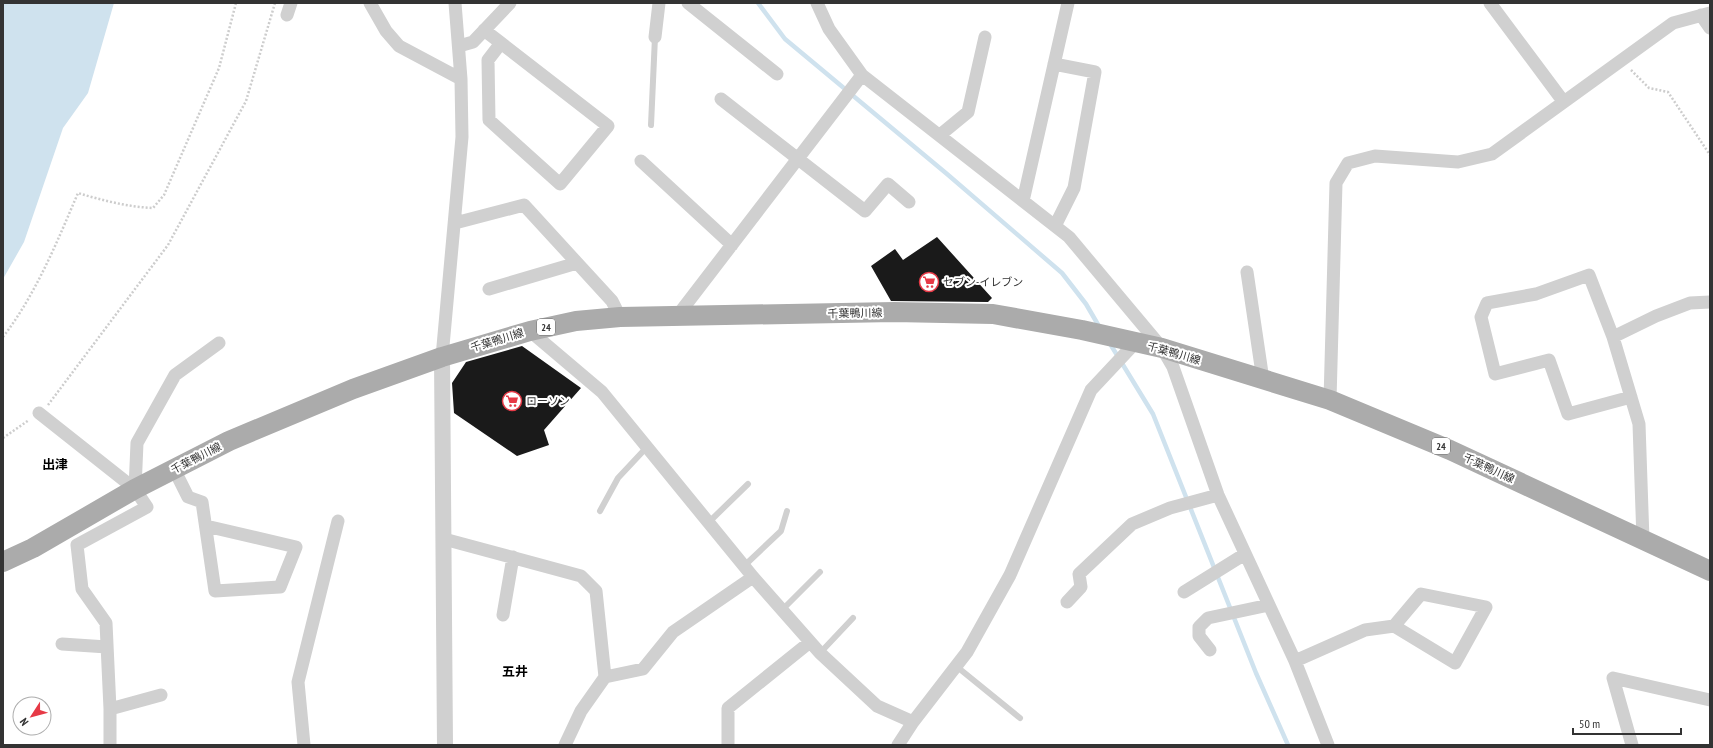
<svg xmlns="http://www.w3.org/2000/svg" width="1713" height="748" viewBox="0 0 1713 748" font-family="'PT Sans Narrow','Noto Sans JP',sans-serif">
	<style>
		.water { fill: #cfe2ee }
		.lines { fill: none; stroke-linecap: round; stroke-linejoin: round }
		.stream { stroke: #cfe2ee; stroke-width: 4.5 }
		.building { fill: #1a1a1a }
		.path { stroke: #cdcdcd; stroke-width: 2.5; stroke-dasharray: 2 2; stroke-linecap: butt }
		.service { stroke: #d0d0d0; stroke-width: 6 }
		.minor { stroke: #d0d0d0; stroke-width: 13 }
		.tertiary { stroke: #d0d0d0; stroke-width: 16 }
		.primary { stroke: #ababab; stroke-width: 20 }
		.labels { text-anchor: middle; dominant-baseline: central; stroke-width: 4; stroke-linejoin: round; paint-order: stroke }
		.shield { fill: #fff; stroke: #707070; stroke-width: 1 }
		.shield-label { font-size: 10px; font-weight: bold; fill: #333 }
		.poi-label { font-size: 11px; fill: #333; stroke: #fff; text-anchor: start }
		.street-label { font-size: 11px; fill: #333; stroke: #fff }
		.quarter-label { font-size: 13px; font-weight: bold; fill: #000; stroke: #fff }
	</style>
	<rect width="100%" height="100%" fill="#fff"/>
	<path class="water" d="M3,3h111l-26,90 -25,35 -39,114 -21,37z"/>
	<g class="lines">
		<path class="stream" d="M758,3l27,36 162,135 115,99 24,31 14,24
			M1109,342l44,72 103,259 32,72"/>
	</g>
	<path class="building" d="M937,237l55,61 -4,4 -97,-1 -20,-35 24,-17 8,11z
		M522,346l59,42 -37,42 5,15 -32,11 -63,-43 -2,-30 14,-21z"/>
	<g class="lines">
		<path class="path" d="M1631,70l18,18 19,4 42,63
			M3,337c33,-43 54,-95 75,-144 23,7 50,14 75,15l11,-13 55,-127 17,-65
			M48,405l120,-160 78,-144 29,-98
			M3,438l26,-18"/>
		<path class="service" d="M651,125l4,-88
			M600,511l18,-33 29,-31
			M708,523l40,-39
			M744,566l37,-35 6,-20
			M782,610l38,-38
			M820,653l33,-35
			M956,666l64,52"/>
		<path class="minor" d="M370,3l16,28 13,15 62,33
			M688,3l89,71
			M817,3l12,26 33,46 207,162 93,111 11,19 45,128 77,166 33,84
			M1490,3l73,98
			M287,15l4,-12
			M1701,15l9,13
			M484,30l17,13 107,83 -48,58 -71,-64 -1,-60 13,-17
			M655,37l4,-34
			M459,46l14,-4 37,-39
			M1054,64l41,8 -21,116 -19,38
			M721,99l144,112 23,-27 21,18
			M940,135l28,-23 17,-75
			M641,161l91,84
			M1023,201l45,-198
			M455,223l69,-18 88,96 8,16
			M1247,272l16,108
			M489,289l88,-26
			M678,315l184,-240
			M530,331l72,61 151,185 67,76 57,53 36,16
			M1613,337l43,-21 34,-13 20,-1
			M442,357l20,-220 -1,-58 -6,-76
			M1631,397l-63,17 -19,-54 -54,14 -14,-57 6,-14 49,-9 53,-19 24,62 26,87 4,116
			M1330,400l6,-217 12,-20 27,-7 83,6 34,-8 181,-131 37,-10
			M39,413l96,76
			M174,469l14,28 14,5 13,89 65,-4 16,-40 -90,-21
			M444,539l137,37 15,15 9,86
			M1184,592l61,-38
			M1067,602l14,-15 -2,-13 53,-50 38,-16 48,-13
			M503,615l10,-58
			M62,644l45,3
			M1210,650l-11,-14v-9l9,-9 61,-13
			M1295,661l70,-31 29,-4 27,-32 65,13 -31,56 -61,-37
			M110,709l51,-14
			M110,745v-36l-4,-86 -24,-34 -5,-44 70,-38 -12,-18 2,-46 38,-68 44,-32
			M304,745l-6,-63 40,-161
			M565,745l16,-34 24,-34 38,-8 30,-37 80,-55
			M728,745v-37l82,-66
			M898,745l15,-23 54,-70 43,-77 81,-185 45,-48
			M1632,745l-19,-67 97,22"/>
		<path class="tertiary" d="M442,357l3,388"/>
		<path class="primary" d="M3,562l30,-14 102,-59 94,-48 124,-52 89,-32 88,-26 46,-10 44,-4 274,-5 99,2 89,16 80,18 168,52 120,50 260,121"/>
	</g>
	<defs>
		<symbol id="supermarket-ring" viewBox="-11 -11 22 22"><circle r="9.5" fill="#fff" stroke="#e63946" stroke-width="1.5"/><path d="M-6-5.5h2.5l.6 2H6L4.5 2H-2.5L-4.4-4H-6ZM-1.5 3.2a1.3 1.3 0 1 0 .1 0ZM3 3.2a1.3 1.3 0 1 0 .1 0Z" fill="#e63946"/></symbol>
	</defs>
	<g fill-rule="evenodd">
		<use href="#supermarket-ring" x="918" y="271" width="22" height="22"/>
		<use href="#supermarket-ring" x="501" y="390" width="22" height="22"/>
	</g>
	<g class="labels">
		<g class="shield">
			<rect x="537" y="319" width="18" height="16" rx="3"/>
			<rect x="1432" y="438" width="18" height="16" rx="3"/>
		</g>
		<g class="shield-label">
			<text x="546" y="327">24</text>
			<text x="1441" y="446">24</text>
		</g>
		<g class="poi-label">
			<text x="943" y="282">セブン-イレブン</text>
			<text x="526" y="401">ローソン</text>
		</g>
		<g class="street-label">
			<text transform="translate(855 313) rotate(-1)">千葉鴨川線</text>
			<text transform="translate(497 340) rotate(-17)">千葉鴨川線</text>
			<text transform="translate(1174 353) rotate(16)">千葉鴨川線</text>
			<text transform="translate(196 458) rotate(-27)">千葉鴨川線</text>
			<text transform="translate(1489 468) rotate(25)">千葉鴨川線</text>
		</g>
		<g class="quarter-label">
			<text x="55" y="464">出津</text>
			<text x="515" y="671">五井</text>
		</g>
	</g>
	<rect width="1713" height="748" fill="none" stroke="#333333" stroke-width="8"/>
	<g transform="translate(32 716) rotate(234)"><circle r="19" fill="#ffffff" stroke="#adadad"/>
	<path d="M0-3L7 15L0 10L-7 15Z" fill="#e63946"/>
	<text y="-6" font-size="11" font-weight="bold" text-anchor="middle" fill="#333333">N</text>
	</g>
	<path d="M1573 728v6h108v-6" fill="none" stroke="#333333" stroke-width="2"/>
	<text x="1579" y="728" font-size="12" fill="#333333" stroke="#ffffff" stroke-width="3" paint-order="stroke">50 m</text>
</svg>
